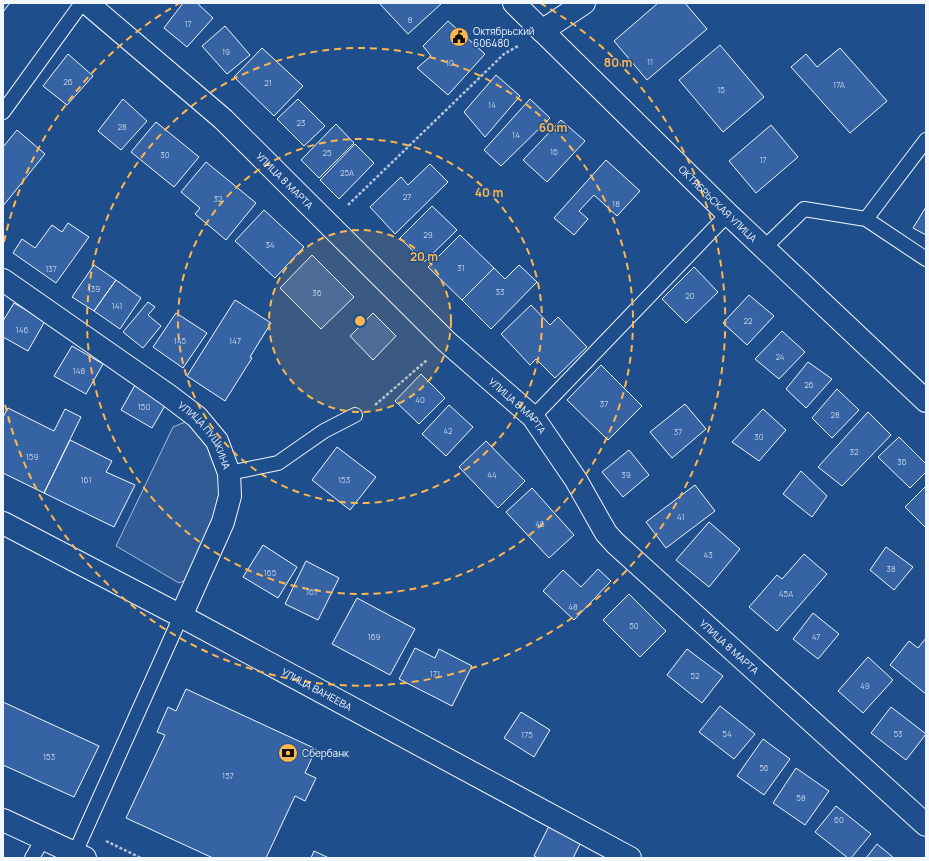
<svg xmlns="http://www.w3.org/2000/svg" width="929" height="861" viewBox="0 0 929 861" font-family="Manrope,sans-serif">
	<style>
		.parking { fill: #305b95; stroke: #a8bbd7 }
		.building { fill: #3563a3; stroke: #f2f6ff }
		.lines { fill: none; stroke-linecap: round; stroke-linejoin: round }
		.service-casing { stroke: #f2f6ff; stroke-width: 16 }
		.minor-casing { stroke: #f2f6ff; stroke-width: 24 }
		.path { stroke: #b3c4dc; stroke-width: 2.5; stroke-dasharray: 3 2; stroke-linecap: butt }
		.service { stroke: #1f4e8c; stroke-width: 14 }
		.minor { stroke: #1f4e8c; stroke-width: 22 }
		.ring { fill: none; stroke: #ffb74d; stroke-width: 2; stroke-dasharray: 7 5 }
		.labels { text-anchor: middle; dominant-baseline: central; stroke-width: 3; stroke-linejoin: round; paint-order: stroke }
		.number-label { font-size: 8px; fill: #c3d1e8 }
		.poi-label { font-size: 10px; fill: #f2f6ff; stroke: #1f4e8c; text-anchor: start }
		.street-label { font-size: 10px; fill: #f2f6ff; stroke: #1f4e8c }
		.centre { fill: #ffb74d; stroke: #1f4e8c; stroke-width: 2 }
		.ring-label { font-size: 12px; text-anchor: middle; font-weight: bold; fill: #ffb74d; stroke: #1f4e8c; stroke-width: 3; stroke-linejoin: round; paint-order: stroke }
	</style>
	<rect width="100%" height="100%" fill="#1f4e8c"/>
	<path class="parking" d="M197,417l33,68 -30,89 -21,9 -63,-37 57,-119z"/>
	<path class="building" d="M3,3h7l-7,9z
		M183,3h14l16,15 -26,29 -23,-19z
		M379,3h61l1,1 -33,30z
		M658,3h27l22,26 -60,51 -33,-39z
		M448,21l37,33 -37,41 -31,-27 14,-12 -8,-10z
		M225,26l25,29 -23,19 -25,-28z
		M720,45l44,52 -41,35 -44,-52z
		M262,48l41,38 -29,30 -40,-39z
		M840,48l47,53 -37,32 -59,-66 15,-13 11,13z
		M68,54l25,22 -26,29 -24,-19z
		M496,75l24,21 -35,41 -21,-25z
		M123,99l24,22 -26,29 -23,-19z
		M298,99l27,27 -21,20 -27,-27z
		M530,99l20,19 -49,48 -17,-16z
		M561,120l24,21 -38,41 -24,-22z
		M156,122l43,35 -25,30 -43,-35z
		M336,124l18,19 -35,35 -18,-18z
		M771,125l27,32 -42,36 -27,-32z
		M17,130l28,24 -42,52v-59z
		M355,144l19,19 -35,36 -19,-19z
		M606,160l34,31 -23,25 -23,-21 -15,16 9,8 -14,16 -20,-17z
		M206,162l50,41 -30,37 -31,-26 5,-6 -19,-16z
		M430,164l18,18 -53,52 -25,-27 31,-30 7,8z
		M432,206l25,24 -33,32 -24,-24z
		M926,207v28l-13,-7z
		M264,210l40,37 -29,31 -40,-37z
		M68,223l21,14 -33,46 -43,-30 9,-14 13,9 17,-23 10,7z
		M460,235l34,33 -32,32 -34,-33z
		M312,255l42,42 -33,32 -41,-41z
		M94,265l22,15 -22,31 -22,-14z
		M519,265l18,17 -46,47 -29,-29 32,-32 11,11z
		M694,267l24,25 -32,31 -24,-24z
		M116,280l25,18 -21,31 -26,-18z
		M749,295l25,21 -27,29 -24,-22z
		M235,300l36,23 -21,34 2,1 -27,43 -38,-25z
		M148,302l7,5 -7,8 13,11 -18,22 -20,-16z
		M14,303l31,18 -17,30 -25,-14v-16z
		M531,305l19,20 8,-8 29,30 -32,31 -19,-19 -6,6 -29,-31z
		M176,313l31,20 -24,35 -30,-21z
		M373,313l23,23 -23,24 -23,-24z
		M782,331l23,21 -26,27 -24,-20z
		M72,346l31,18 -17,30 -32,-18z
		M808,362l24,17 -26,29 -20,-19z
		M601,365l41,41 -34,34 -41,-40z
		M421,374l24,24 -26,26 -24,-23z
		M135,385l32,17 -15,26 -31,-18z
		M837,389l22,21 -27,28 -20,-20z
		M685,404l21,25 -34,29 -22,-26z
		M449,405l24,22 -27,29 -24,-22z
		M8,408l46,23 11,-22 16,8 -37,76 -41,-20v-56z
		M763,409l23,21 -27,31 -27,-19z
		M868,412l23,23 -49,51 -24,-19z
		M899,437l27,27v8l-16,16 -32,-31z
		M70,440l42,21 -6,11 29,13 -21,42 -70,-34z
		M486,441l39,40 -27,27 -39,-41z
		M337,447l39,30 -26,33 -38,-30z
		M629,450l20,25 -26,22 -21,-25z
		M801,471l26,25 -15,21 -29,-23z
		M695,485l20,26 -49,37 -20,-26z
		M926,486v42l-21,-21z
		M532,488l42,47 -25,23 -43,-46z
		M709,522l31,27 -31,38 -33,-27z
		M263,545l34,22 -19,31 -35,-21z
		M886,547l27,20 -19,23 -24,-20z
		M804,554l23,20 -50,57 -28,-24 28,-32 5,4z
		M306,561l33,17 -21,42 -33,-16z
		M598,569l13,12 -37,39 -31,-29 20,-21 18,17z
		M629,594l37,37 -26,26 -37,-37z
		M357,598l58,31 -25,46 -58,-31z
		M813,613l26,21 -21,25 -25,-20z
		M926,638v56l-36,-29 19,-24 9,7z
		M415,648l20,10 4,-9 33,17 -20,40 -53,-27z
		M687,649l36,27 -21,27 -35,-28z
		M868,657l25,23 -30,33 -25,-22z
		M186,689l130,60 -11,24 11,5 -11,23 -10,-5 -29,62h-53l-87,-40 39,-83 -8,-3 11,-25 8,4z
		M3,702l96,44 -25,51 -71,-32z
		M720,706l35,28 -21,25 -35,-27z
		M891,707l35,27 -20,26 -35,-27z
		M521,712l29,18 -16,27 -30,-19z
		M763,739l27,20 -26,36 -27,-19z
		M796,768l33,23 -24,34 -32,-22z
		M836,806l35,28 -20,24h-3l-33,-26z
		M549,826l32,16 -8,16h-35l-4,-2z
		M877,844l17,14h-28z
		M314,851l15,7h-18z"/>
	<g class="lines">
		<defs>
			<path id="service" d="M3,112l79,-109
				M866,219l60,-79
				M764,248l40,-39 62,10 60,40
				M533,417l195,-203
				M229,473l49,-10 46,-32 31,-16
				M75,853l106,-237
				M32,858l11,-19"/>
			<g id="minor">
				<path id="s1" d="M87,3l136,116 224,223 86,75 43,63 30,53 9,10 311,282"/>
				<path id="s2" d="M514,3l214,211 198,187"/>
				<path d="M542,31l42,-28"/>
				<path id="s3" d="M3,280l165,115 29,22 20,24 12,32 1,23 -7,26 -42,94"/>
				<path id="s4" d="M3,523l178,93 449,242"/>
				<path d="M3,820l82,38"/>
			</g>
		</defs>
		<use href="#service" class="service-casing"/>
		<use href="#minor" class="minor-casing"/>
		<path class="path" d="M348,205l156,-151 14,-8
			M375,405l52,-45
			M106,841l35,17"/>
		<use href="#service" class="service"/>
		<use href="#minor" class="minor"/>
	</g>
	<circle cx="360" cy="321" r="91" fill="#ffb74d" fill-opacity=".12"/>
	<g class="ring">
		<circle cx="360" cy="321" r="91"/>
		<circle cx="360" cy="321" r="182"/>
		<circle cx="360" cy="321" r="273"/>
		<path d="M4 242A365 365 0 0 1 180 3M540 3A365 365 0 1 1 4 400"/>
	</g>
	<defs>
		<symbol id="civic-disc" viewBox="-11 -11 22 22"><circle r="9.5" fill="#ffb74d" stroke="#1f4e8c"/><path d="M-.6-6.5H3V-4.5H.6V-3L4-1V1h2V6H-6V1h2V-1L-.6-3ZM-1.2 2.5V6h2.4V2.5Z" fill="#111"/></symbol>
		<symbol id="bank-disc" viewBox="-11 -11 22 22"><circle r="9.5" fill="#ffb74d" stroke="#1f4e8c"/><path d="M-6-4H6V4H-6ZM0-2.3a2.3 2.3 0 1 0 0 4.6a2.3 2.3 0 1 0 0-4.6Z" fill="#111"/></symbol>
	</defs>
	<g fill-rule="evenodd">
		<use href="#civic-disc" x="448" y="26" width="22" height="22"/>
		<use href="#bank-disc" x="277" y="742" width="22" height="22"/>
	</g>
	<g class="labels">
		<g class="number-label">
			<text x="410" y="19">8</text>
			<text x="188" y="23">17</text>
			<text x="226" y="51">19</text>
			<text x="650" y="61">11</text>
			<text x="450" y="62">10</text>
			<text x="68" y="81">26</text>
			<text x="268" y="82">21</text>
			<text x="839" y="84">17А</text>
			<text x="721" y="89">15</text>
			<text x="492" y="104">14</text>
			<text x="301" y="122">23</text>
			<text x="122" y="126">28</text>
			<text x="516" y="134">14</text>
			<text x="554" y="151">16</text>
			<text x="327" y="152">25</text>
			<text x="165" y="154">30</text>
			<text x="763" y="159">17</text>
			<text x="347" y="172">25А</text>
			<text x="407" y="196">27</text>
			<text x="218" y="198">32</text>
			<text x="616" y="203">18</text>
			<text x="428" y="234">29</text>
			<text x="270" y="244">34</text>
			<text x="461" y="267">31</text>
			<text x="51" y="268">137</text>
			<text x="94" y="288">139</text>
			<text x="500" y="291">33</text>
			<text x="317" y="292">36</text>
			<text x="690" y="295">20</text>
			<text x="117" y="305">141</text>
			<text x="748" y="320">22</text>
			<text x="22" y="329">146</text>
			<text x="180" y="340">145</text>
			<text x="235" y="340">147</text>
			<text x="780" y="356">24</text>
			<text x="79" y="370">148</text>
			<text x="809" y="384">26</text>
			<text x="420" y="399">40</text>
			<text x="604" y="403">37</text>
			<text x="144" y="406">150</text>
			<text x="835" y="414">28</text>
			<text x="448" y="430">42</text>
			<text x="678" y="431">37</text>
			<text x="759" y="436">30</text>
			<text x="854" y="451">32</text>
			<text x="32" y="456">159</text>
			<text x="902" y="461">36</text>
			<text x="492" y="474">44</text>
			<text x="626" y="474">39</text>
			<text x="86" y="479">161</text>
			<text x="344" y="479">153</text>
			<text x="681" y="516">41</text>
			<text x="540" y="523">46</text>
			<text x="708" y="554">43</text>
			<text x="891" y="568">38</text>
			<text x="270" y="572">165</text>
			<text x="312" y="591">167</text>
			<text x="786" y="593">45А</text>
			<text x="573" y="606">48</text>
			<text x="634" y="625">50</text>
			<text x="374" y="636">169</text>
			<text x="816" y="636">47</text>
			<text x="435" y="673">171</text>
			<text x="695" y="675">52</text>
			<text x="865" y="685">49</text>
			<text x="727" y="733">54</text>
			<text x="898" y="733">53</text>
			<text x="527" y="734">175</text>
			<text x="49" y="756">153</text>
			<text x="764" y="767">56</text>
			<text x="228" y="775">157</text>
			<text x="801" y="797">58</text>
			<text x="839" y="819">60</text>
		</g>
		<g class="poi-label">
			<text x="473" y="31">Октябрьский<tspan x="473" dy="12">606480</tspan></text>
			<text x="302" y="753">Сбербанк</text>
		</g>
		<g class="street-label">
			<text stroke="none"><textPath href="#s1" startOffset="266">УЛИЦА 8 МАРТА</textPath></text>
			<text stroke="none"><textPath href="#s2" startOffset="286">ОКТЯБРЬСКАЯ УЛИЦА</textPath></text>
			<text stroke="none"><textPath href="#s1" startOffset="590">УЛИЦА 8 МАРТА</textPath></text>
			<text stroke="none"><textPath href="#s3" startOffset="257">УЛИЦА ПУШКИНА</textPath></text>
			<text stroke="none"><textPath href="#s1" startOffset="914">УЛИЦА 8 МАРТА</textPath></text>
			<text stroke="none"><textPath href="#s4" startOffset="355">УЛИЦА ВАНЕЕВА</textPath></text>
		</g>
	</g>
	<circle cx="360" cy="321" r="6" class="centre"/>
	<g class="ring-label">
		<text x="618" y="67">80 m</text>
		<text x="553" y="132">60 m</text>
		<text x="489" y="197">40 m</text>
		<text x="424" y="261">20 m</text>
	</g>
	<rect width="929" height="861" fill="none" stroke="#f2f6ff" stroke-width="8"/>
</svg>
